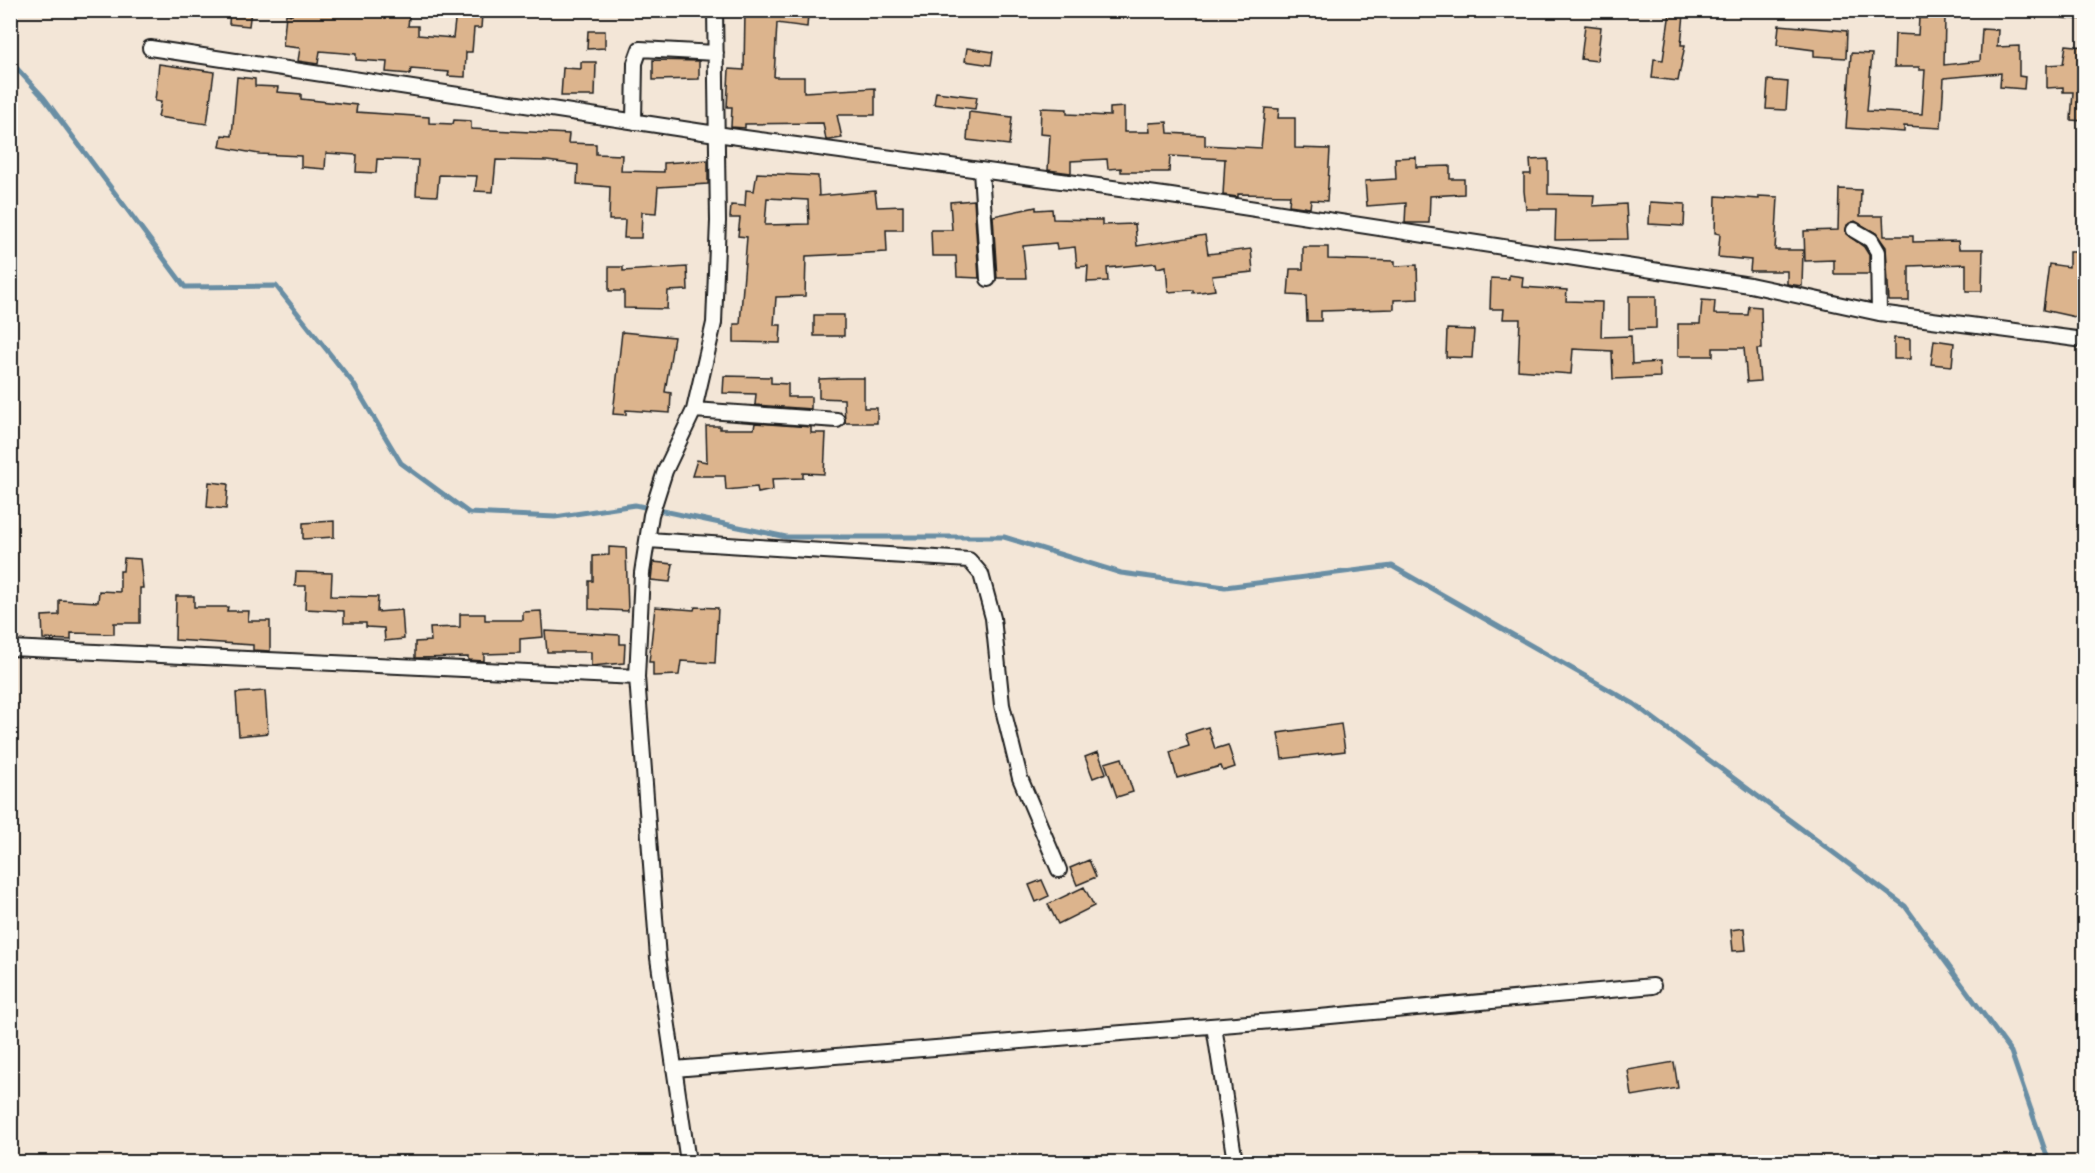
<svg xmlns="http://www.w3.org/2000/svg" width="2095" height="1173" viewBox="0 0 2095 1173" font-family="Itim,sans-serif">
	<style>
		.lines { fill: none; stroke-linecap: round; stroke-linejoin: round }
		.stream { stroke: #698ea4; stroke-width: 5 }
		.building { fill: #dcb48d; stroke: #1c1c1c; stroke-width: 1.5; fill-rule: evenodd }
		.street-casing { stroke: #1c1c1c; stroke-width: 18 }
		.street { stroke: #fdfcf7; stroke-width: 14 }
	</style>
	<rect width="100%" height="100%" fill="#f3e6d7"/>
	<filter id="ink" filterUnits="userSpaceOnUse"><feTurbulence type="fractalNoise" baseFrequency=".0167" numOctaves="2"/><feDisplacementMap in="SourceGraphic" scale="12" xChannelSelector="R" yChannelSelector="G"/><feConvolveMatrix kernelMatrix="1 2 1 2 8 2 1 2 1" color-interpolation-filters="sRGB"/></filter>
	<g filter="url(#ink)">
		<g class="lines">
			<path class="stream" d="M10,61l34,37 141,189 91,-1 77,97 48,80 68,50 86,4 80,-12 151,32h218l117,36 104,14 167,-21 242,138 271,202 106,146 38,110"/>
		</g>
		<path class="building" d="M230,10h21l-2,16 -20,-2z
			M292,10h118l-2,16h10v9l35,3 3,-26 26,2 -1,14h-7l-2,24h-6l-1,25 -17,-1 1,-4 -38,-3 -1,5 -24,-2 1,-10 -31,-2v-6l-36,-3 -2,13 -20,-3 2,-13 -17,-2 3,-32 6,1z
			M745,10l63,4 -1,13 -30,-4 -3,54h30v15l71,-4v27h-38l5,23 -12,2h-4l-3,-17 -78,1v4l-14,-1 1,-20h-5l2,-38 15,1z
			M1670,12l14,2 -3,31h4l-7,36 -26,-3 2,-19 9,1z
			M1919,18h26l-1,47 36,-4 2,-32 16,1 -1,17 22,-1v30l6,1 -1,12 -24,-2 1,-14 -57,5 -3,50 -37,-2v6l-58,-4 5,-75 21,1 -5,57 55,3 3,-44h-6v-3h-25l1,-33 23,1z
			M1585,25l16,2 -4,34 -16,-2z
			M1779,25l68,6 -1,27 -32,-2v-6l-37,-5z
			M588,31h17v17l-18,1z
			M2066,45l19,2 -1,74 -13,-1 2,-28h-10v-5l-16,1v-23l16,-1z
			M967,48l26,4 -2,13 -26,-4z
			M653,60l46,1v18l-46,1z
			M581,62h15l-1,34h-34l2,-28 18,1z
			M159,64l55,8 -7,52 -49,-7 3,-15 -6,-1z
			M237,77l18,2v7l23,1 -1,5 24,2v5l56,6 -1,7 73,5v6l24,1 1,-4 17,1v8l98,5 -1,9 28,1v10l26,1 -1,16 43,1v-9l44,-3v24l-50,3 -2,26 -14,-1 -1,26h-17l1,-18h-16l1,-33 -33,-3 1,-19 -31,-4 -51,-1 -3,32 -18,-1 2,-15 -38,-1 -2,21 -21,-1 2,-35 -41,-1 -1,14 -20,-1 1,-17 -31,-2 -1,16 -24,-2v-11l-42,-2 -39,-7 2,-12 10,1z
			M1768,80l20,2 -2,28 -20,-1z
			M936,92l41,5 -2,12 -41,-5z
			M1124,107v25h26l-1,-9 18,-1 1,11 37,2v10l56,3 4,-40 14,1 -1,9h17v30l35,1 -3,52 -16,-1 -1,8 -21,-3 1,-10 -52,-1v3l-15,-2 2,-36 -55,-3 -1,16h-48v-4l-13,1 -1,-10 -36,2v12l-23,-3 2,-35 -10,-1 1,-26 26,1v5l43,2v-8z
			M969,112l43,5 -3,28 -42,-5z
			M1416,157v10l34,-1v13h14v15l-34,2 -1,27h-24l1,-20 -39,3 -2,-25 31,-2 -1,-21z
			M1548,159v35l46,1 -1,11 33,-2 2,35 -73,1 1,-31h-30l-2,-18v-17h7l-1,-14z
			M757,173l61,3 1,20 56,-5 2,16 26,-1v24h-17l1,22 -81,4 -1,40 -29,1 -2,28h7l-1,18 -46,-1v-18h6l7,-87 -9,-1 2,-18h-10l1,-13 14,1 1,-16 8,1zM767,198l41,2 1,24 -44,1z
			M1839,189l22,1 -1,26h23l1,20h29v6l45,-1 1,8h24l-1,42h-16v-27l-57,2v35h-20l-3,-54 -10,-14 -21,-12 -8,4 -1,9 18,13 5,8v19h-35v-14l-29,1 -1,-30 34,-1z
			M1716,196l43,3v-3l19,1 -3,53h28l-1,36 -15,-2v-13h-37l1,-11 -33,-3 2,-23 -5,-1z
			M974,200l5,78 -22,-1 -1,-21h-24l-1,-26h21l-2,-28z
			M1650,202l35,2 -1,22 -35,-2z
			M1036,207v3l16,-1 1,10 49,1v5l33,-1 2,22 68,-11 3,19 43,-5 2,23 -41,4 3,14 -22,3v-3l-25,2 -2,-26 -9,2 -1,-5 -49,5 1,13 -21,1 1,-16 -11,1 -2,-20 -18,2 -1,-6 -33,3 3,32h-29l-4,-62z
			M1303,247h25v12l67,2v5l22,-1 1,34 -24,1v9l-73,2v10h-14l-1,-25 -18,-1 2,-26h13z
			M2069,252h16v43l-5,23 -37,-8 6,-46 20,3z
			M609,267h14v4l64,-4 1,23 -20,1 -1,18 -43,-1v-17h-15z
			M1509,275l14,2 -1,10 45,3 -1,11 36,1 -1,35 30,-1 1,28 27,-2 1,15 -47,2 -1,-28 -39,-2 -2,25 -53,-4 2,-51h-17l1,-10h-14l1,-31 18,1z
			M1629,296h27v32l-27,1z
			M1702,300l13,1 -1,13 34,1 1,-9 12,1 1,42h-5l3,32 -13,1 -3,-34h-31v8h-35v-32h22z
			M814,315h30v21h-30z
			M1447,329l27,1 -2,28 -26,-1z
			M622,332l52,5 -9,55 6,1 -1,20 -44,-3v5l-13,-1z
			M1894,338l16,1v20h-16z
			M1934,340l20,3 -2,23 -21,-2z
			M724,376l47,1v6l17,1v13h23v12l-56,-4 1,-11 -33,-1z
			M846,378h18v30h13v15h-32l-1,-24 -25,-1v-19z
			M755,423l56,4v6h15l-2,41 -21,-1v5l-31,1 1,11 -15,3 -1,-6 -31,3 -1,-14h-33l5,-16 10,2 -1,-36h14v3h34z
			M209,482l19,2 -2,25 -19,-2z
			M334,521v16l-31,2v-16z
			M609,547l17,1 2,63 -39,-2v-28h4v-25l16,-1z
			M124,558l16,1 3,29h-3v35h-26v11l-43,-1v7l-28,-1 -1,-23 17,-1v-15l39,2 1,-11 21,1v-21h3z
			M653,562l20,2 -3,18 -19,-2z
			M296,572l36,1 -1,23 47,1 -1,15 25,-2 2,29 -19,2 -1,-13 -18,-1v-4h-22v-12l-39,-2 1,-23h-11z
			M176,596h18v11h34l-1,4h22l-1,10h22v30l-17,-1v-5l-78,-5z
			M655,607l39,3 1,-3 23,1 -3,55 -34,-2 -2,14 -26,1v-14h-4z
			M541,611l2,26 -23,2v14l-36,1v7l-16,-1v-3l-53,1v-16l16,-1 -1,-13 30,-1v-13h25v6h38v-8z
			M545,631l75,4v9h5l-1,19 -33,3v-14h-44z
			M265,691l3,42 -29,3 -3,-43z
			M1341,724l4,27 -63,8 -4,-26z
			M1208,727l7,22 13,-4 7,22 -12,4 -2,-5 -44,12 -7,-26 19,-6 -4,-12z
			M1098,752l8,21 -13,5 -8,-21z
			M1122,758l11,34 -16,5 -12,-34z
			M1089,860l7,17 -19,8 -7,-17z
			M1042,880l7,16 -13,6 -7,-17z
			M1084,887l10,19 -36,18 -10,-20z
			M1744,928l2,22 -13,1 -2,-21z
			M1674,1062l4,26 -46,8 -4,-26z"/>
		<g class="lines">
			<defs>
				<path id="street" d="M2065,10l19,1
					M150,48l566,86 455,62 579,89 129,28 205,27
					M634,122l1,-59 5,-14 76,4
					M981,171l7,108
					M1854,230l17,10 7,12 1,61
					M694,410l143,10
					M648,540l321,20 12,14 12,44 9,87 18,73 39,92
					M10,648l627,29
					M1214,1026l21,136
					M674,1069l635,-51 344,-32
					M688,1162l-30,-204 -21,-281 5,-104 9,-58 14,-44 29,-61 20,-87 4,-102 -3,-211"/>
			</defs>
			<use href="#street" class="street-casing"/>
			<use href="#street" class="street"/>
		</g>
	</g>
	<rect width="2095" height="1173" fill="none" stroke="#fdfcf7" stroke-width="36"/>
	<rect x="18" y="18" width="2059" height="1137" fill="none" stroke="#1c1c1c" stroke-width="2" filter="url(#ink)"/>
</svg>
